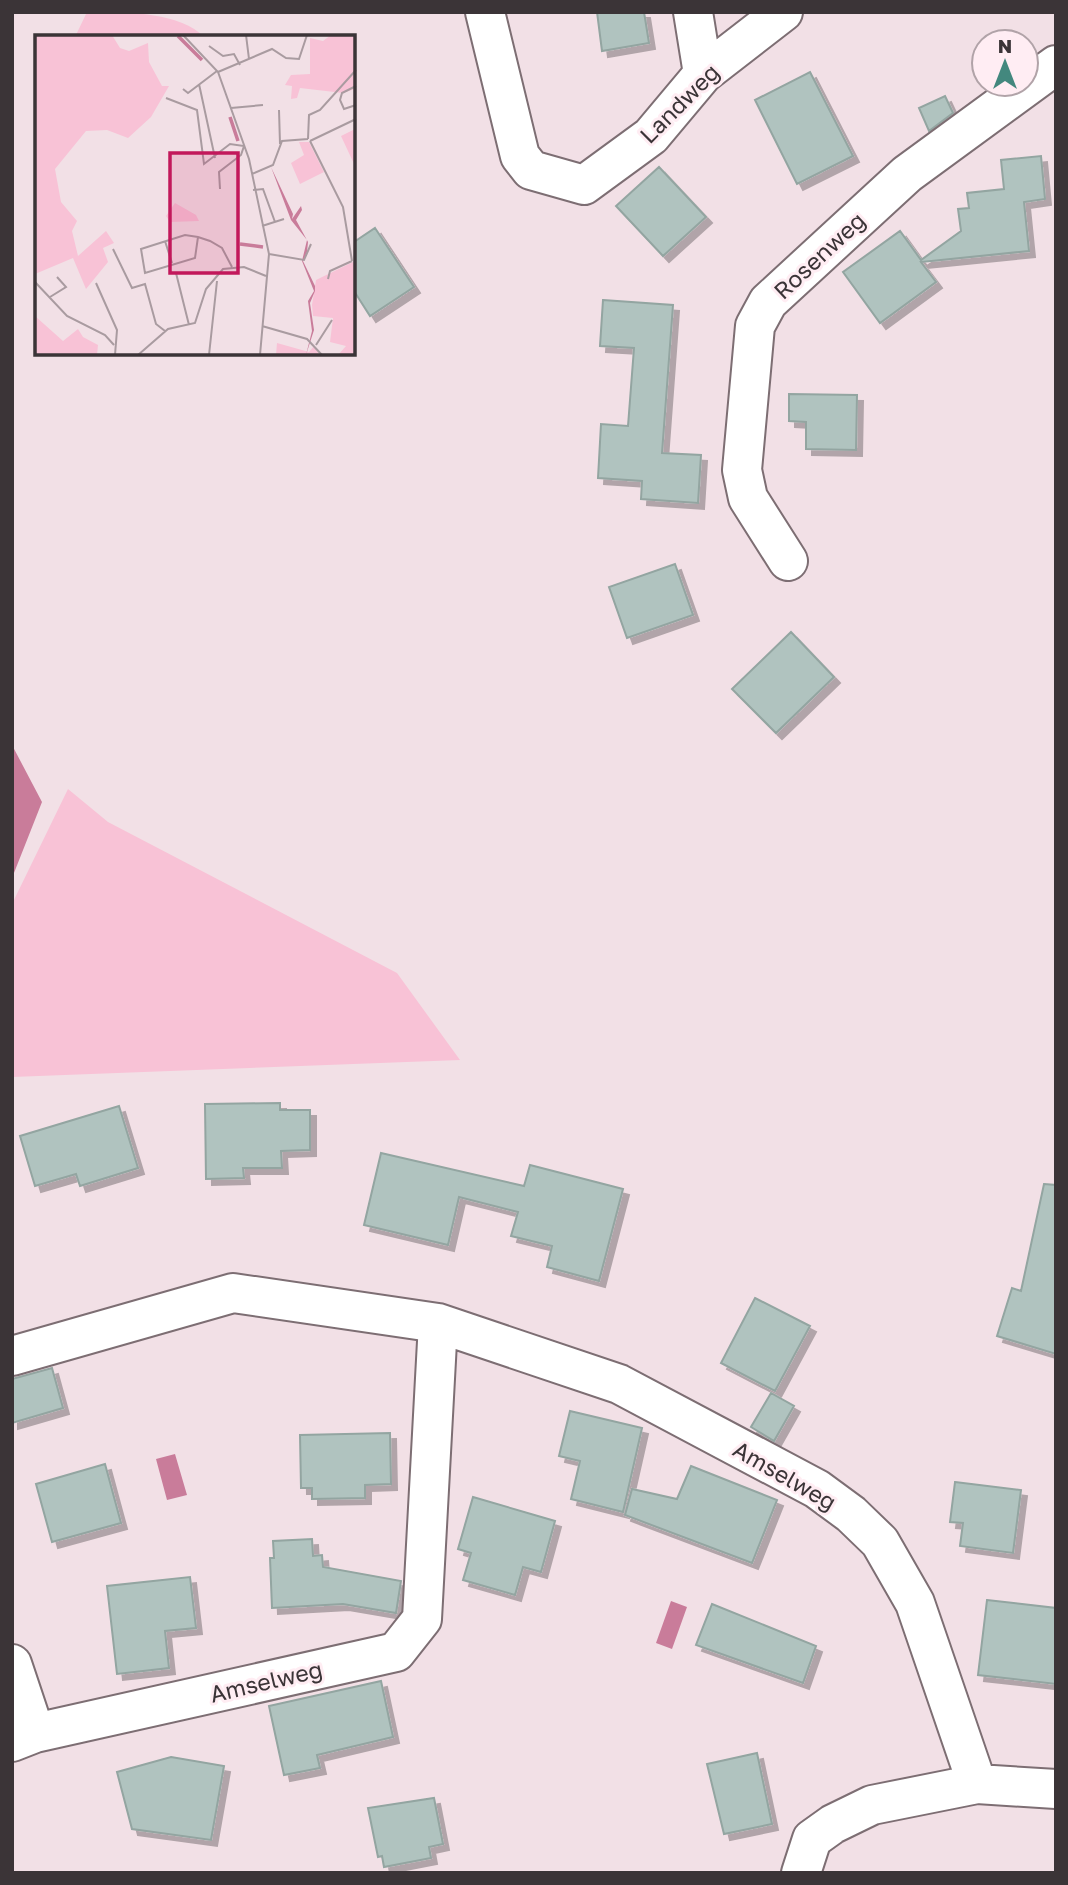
<svg xmlns="http://www.w3.org/2000/svg" width="1068" height="1885" viewBox="0 0 1068 1885" font-family="'Golos Text',sans-serif">
	<style>
		.green { fill: #f8c2d6 }
		.water { fill: #c97c9a }
		.building { fill: #b0c3bf; stroke: #93a5a1; stroke-width: 2; filter: url(#shadow) }
		.lines { fill: none; stroke-linecap: round; stroke-linejoin: round }
		.minor-casing { stroke: #7d6e73; stroke-width: 42 }
		.minor { stroke: #fff; stroke-width: 38 }
		.labels { text-anchor: middle; dominant-baseline: central; stroke-width: 6; stroke-linejoin: round; paint-order: stroke }
		.street-label { font-size: 23px; fill: #3b3437; stroke: #ffedf3 }
		.inset-river { fill: none; stroke: #c97c9a; stroke-width: 3.5 }
		.inset-road { fill: none; stroke: #a99ba0; stroke-width: 2 }
		.view { fill: #c2185b; fill-opacity: 0.15; stroke: #c2185b; stroke-width: 3.5 }
		.inset-edge { fill: none; stroke: #3b3437; stroke-width: 3.5 }
	</style>
	<defs>
		<filter id="shadow"><feDropShadow dx="6" dy="6" stdDeviation="0" flood-color="#0004"/></filter>
	</defs>
	<rect width="100%" height="100%" fill="#f2e0e6"/>
	<path class="green" d="M87,12c33,0 93,-1 117,25h-129z
		M68,789l40,33 289,151 63,87 -448,17v-173z"/>
	<path class="water" d="M12,745l30,57 -30,76z
		M175,1454l12,41 -20,5 -11,-41z
		M671,1601l16,6 -15,42 -16,-6z"/>
	<path class="building" d="M597,12h47l5,31 -47,8z
		M810,72l43,84 -56,28 -42,-84z
		M945,96l8,17 -24,18 -10,-23z
		M1041,156l4,43 -21,3 5,49 -108,11 15,20 -56,41 -37,-51 57,-41 21,29 40,-29 -3,-22 11,-1 -2,-15 37,-4 -3,-29z
		M659,167l47,50 -43,39 -47,-50z
		M375,228l39,59 -44,29 -16,-25v-49z
		M603,300l70,5 -11,148 39,2 -3,48 -57,-4 1,-18 -44,-3 3,-54 27,2 6,-78 -34,-2z
		M789,394l68,1 -1,55 -50,-1v-27l-17,-1z
		M675,564l18,51 -66,23 -18,-51z
		M791,632l43,45 -58,56 -44,-44z
		M280,1103v7h30v40l-29,1 1,17h-39l1,10 -38,1 -1,-75z
		M119,1106l19,62 -58,18 -4,-12 -41,12 -15,-50z
		M381,1153l143,33 6,-21 93,24 -24,92 -52,-14 5,-21 -41,-10 7,-24 -59,-15 -11,48 -84,-20z
		M1044,1184l12,1v169l-59,-18 15,-48 9,3z
		M755,1298l55,28 -35,65 -54,-28z
		M52,1368l11,40 -51,15v-44z
		M771,1393l23,13 -20,35 -23,-14z
		M570,1411l72,17 -19,84 -52,-13 9,-38 -21,-5z
		M390,1433l1,51 -26,1v13l-53,1v-11h-11l-1,-53z
		M105,1464l16,59 -69,19 -16,-58z
		M691,1466l86,34 -25,63 -127,-48 7,-26 45,10z
		M955,1482l66,8 -8,63 -53,-7 3,-23 -13,-1z
		M473,1497l82,24 -14,51 -18,-5 -8,28 -52,-15 8,-27 -13,-4z
		M312,1539l1,17 9,-1 1,12 78,14 -5,32 -53,-9 -71,4 -2,-50h4l-1,-17z
		M190,1577l6,51 -31,3 4,37 -52,6 -10,-88z
		M987,1600l69,8v76l-78,-9z
		M712,1604l104,42 -13,37 -107,-38z
		M381,1681l12,56 -76,18 3,13 -36,7 -15,-69z
		M757,1753l15,71 -48,10 -17,-70z
		M171,1757l53,9 -13,74 -79,-11 -15,-57z
		M434,1798l9,46 -14,3 2,11 -47,9 -2,-11 -4,1 -10,-49z"/>
	<g class="lines">
		<defs>
			<path id="minor" d="M485,12l35,144 11,14 53,15 67,-49 52,-62 80,-62
				M693,12l10,62
				M788,561l-40,-63 -6,-28 13,-144 13,-24 139,-128 149,-109
				M12,1356l221,-63 205,30 181,61 198,105 34,25 29,28 35,61 62,181
				M12,1664l23,69
				M12,1742l23,-9 361,-81 26,-33 16,-296
				M801,1873l11,-34 21,-15 39,-19 105,-21 79,5"/>
		</defs>
		<use href="#minor" class="minor-casing"/>
		<use href="#minor" class="minor"/>
	</g>
	<g class="labels">
		<g class="street-label">
			<text transform="translate(679 103) rotate(-45)">Landweg</text>
			<text transform="translate(819 255) rotate(-43)">Rosenweg</text>
			<text transform="translate(785 1475) rotate(30)">Amselweg</text>
			<text transform="translate(266 1681) rotate(-13)">Amselweg</text>
		</g>
	</g>
	<g transform="translate(35 35)">
		<rect width="320" height="320" fill="#f2e0e6"/>
		<path d="M0,0h77l8,13 9,3 19,-8 1,19 13,24h7l-18,31 -23,21 -21,-8 -21,1 -31,38 6,33 16,19 -5,10 6,25 28,-25 8,12 -11,5 5,14 -22,27 -13,-31 -38,16zM296,0h24v54l-12,4 -43,-5 -3,10 -6,1 1,-13 -7,-1 6,-10 19,-1v-36l13,3zM320,94v37l-14,-30zM264,107h10l15,30 -24,12 -9,-21 13,-8zM140,168l21,12 3,6 -29,1 -4,-6zM320,226v94h-17l8,-9 -16,-4 3,-24 -20,-2 -1,-11 4,-25zM0,281l28,25 15,-12 5,8 15,8 -1,10h-62zM242,308l32,9 5,-6 6,9h-44z" fill="#f8c2d6"/>
		<path d="M236,132l22,47 -1,5 9,-13 1,4 -6,10 12,22 -1,10 -4,9 12,25v5l-5,12 4,27 -8,25 6,-24 -4,-30 6,-10 -12,-30 5,-21 -16,-20z" fill="#c97c9a"/>
		<path class="inset-river" d="M143,1l24,24M195,82l8,24M205,209l23,3"/>
		<path class="inset-road" d="M148,0l35,37 31,87 20,95 -9,101M211,0l3,24M174,11l14,10 11,-2 6,11M183,37l54,-23 14,9 13,1 8,-24M164,49l16,74M321,51l-14,7 -2,7 4,9 12,-4M148,54l5,4 29,-22M131,63l31,12 7,54 26,-20 14,2 -3,9 -22,17 1,17M196,73l32,-3M244,75l1,34M273,104l1,-24 11,-5 36,-40M275,106l33,66 9,54M275,106l46,-22M217,139l21,-9 9,-24 26,-2M218,155l10,-1 12,33M227,191l22,-7M163,202l-3,21 -50,15 -4,-24 44,-14 13,2 12,4 12,7 10,19M130,206l7,22M78,214l19,39 13,-4 11,40 9,7M234,219l35,6 7,-16M141,238l13,52M293,244l2,-8 22,-10M0,247l32,34 38,19 9,10M61,248l21,47 -2,25M15,262l16,-10 -9,-10M227,291l45,13 15,16M281,310l16,-25M103,320l30,-26 27,-6 11,-34 17,-20 21,-2 22,9M174,320l8,-74"/>
		<path class="view" d="M135,118h68v120h-68z"/>
		<rect width="320" height="320" class="inset-edge"/>
	</g>
	<rect width="1068" height="1885" fill="none" stroke="#3b3437" stroke-width="28"/>
	<g transform="translate(1005 63)"><circle r="33" fill="#ffedf3" stroke="#b1a3a8" stroke-width="2"/>
	<path d="M0-5L12 26L0 18L-12 26Z" fill="#43887e"/>
	<text y="-10" font-size="19" font-weight="bold" text-anchor="middle" fill="#3b3437">N</text>
	</g>
</svg>
